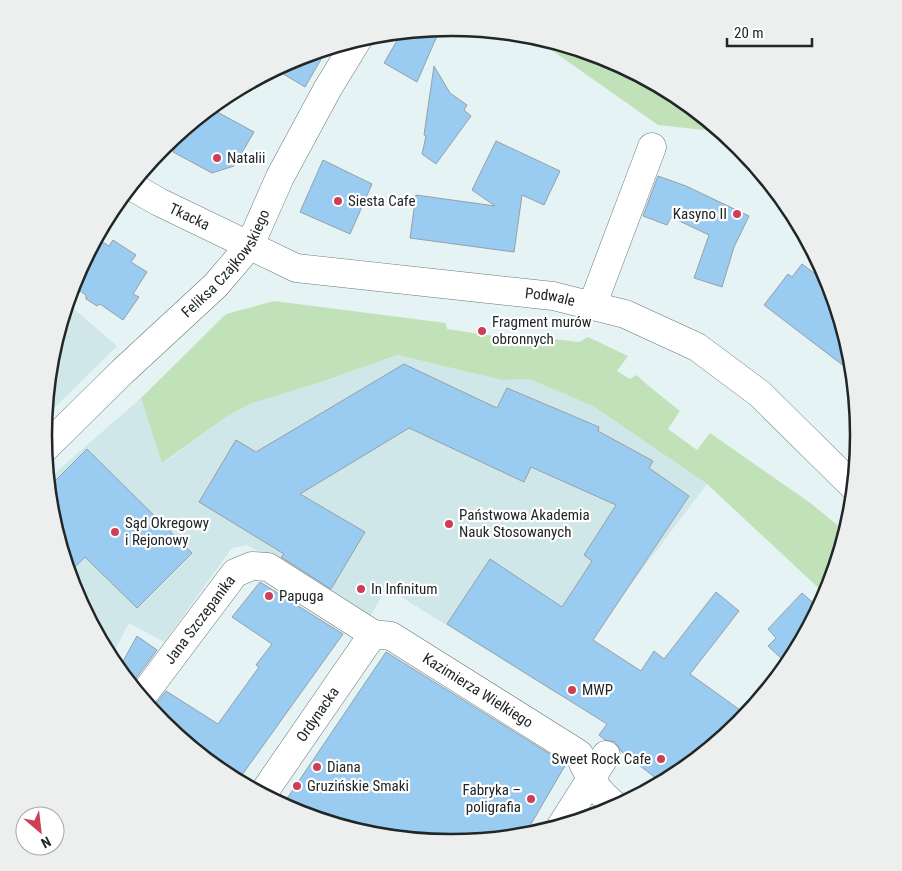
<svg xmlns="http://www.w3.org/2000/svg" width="902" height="871" viewBox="0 0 902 871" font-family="'Roboto Condensed',sans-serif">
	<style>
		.built { fill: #d0e7ea }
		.green { fill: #c1e2b9 }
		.building { fill: #9acbf0; stroke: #97a0a7 }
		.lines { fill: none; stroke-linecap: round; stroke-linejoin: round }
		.minor-casing { stroke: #6a7678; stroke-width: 29 }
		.major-casing { stroke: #6a7678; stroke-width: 29 }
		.minor { stroke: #fff; stroke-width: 28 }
		.major { stroke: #fff; stroke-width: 28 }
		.poi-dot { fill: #ce3e57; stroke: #fff; stroke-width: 2 }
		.labels { text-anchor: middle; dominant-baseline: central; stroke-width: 4.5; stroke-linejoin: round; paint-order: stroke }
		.poi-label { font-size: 15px; fill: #212627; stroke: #fff; text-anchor: start }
		.street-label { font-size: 15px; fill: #212627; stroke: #fff }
		.rim { fill: none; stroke: #212627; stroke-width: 2.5 }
	</style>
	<rect width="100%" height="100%" fill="#e5f3f5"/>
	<path class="built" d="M67,303l50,43 -72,71 6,-61z
		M397,355l105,25 27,-1 64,27 114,78 -88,116 -62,94 -170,-106 -17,28 -123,-71 -15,3 -68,94 -35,-19 -19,37 -36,-69 -23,-76 -4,-35 94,-82 22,65 63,-46 24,-13 77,-24z"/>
	<path class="green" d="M530,35l77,24 71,37 44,36 -64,-7z
		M274,301l172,22 1,6 80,12 1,-5 51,6 9,-5 40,19 -11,15 13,8 7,-4 8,8 35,28 -12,18 29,21 13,-17 99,69 37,30 -18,60 -2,3 -119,-111 -114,-78 -64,-27 -27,1 -105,-25 -70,25 -77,24 -24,13 -64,46 -21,-65 85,-84z"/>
	<path class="building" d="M440,29l-23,53 -33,-19 18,-31z
		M327,49l-22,38 -30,-18 20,-11z
		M434,66l16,27 17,12 -3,5 7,6 -35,48 -14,-10 4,-18 -2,-1z
		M210,108l44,24 -20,34 -22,7 -39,-21 2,-3 -9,-5z
		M496,141l64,30 -16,34 -22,-10 -8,57 -104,-14 6,-43 79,11 -23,-16z
		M323,160l49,24 -22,50 -50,-22z
		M658,176l28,10 63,30 -15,31 -12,40 -28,-9 15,-43 -38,-18 -4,8 -24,-9z
		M96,238l13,8 4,-6 23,15 -5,7 16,10 -14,22 6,3 -16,23 -23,-16 -3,2 -11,-7v-4l-14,-9z
		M802,264l28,21 21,71 2,17 -89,-68 24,-31 4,3z
		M404,364l93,44 10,-20 92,39 -1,4 55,30 -4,7 40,28 -96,144 48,31 13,-20 10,8 52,-67 23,19 -49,63 57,41 -8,9 -62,51 -15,8 -41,-32 -6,-9 -10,-2 -6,-5 8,-11 -160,-100 43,-65 72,48 30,-46 -8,-6 32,-50 -85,-38 -7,15 -115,-54 -109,66 65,38 -34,57 -50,-32 3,-3 -85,-52 37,-62 20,12z
		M87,449l105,104 -55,55 -52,-51 -16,16 -18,-58 -3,-27z
		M260,582l83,52 -106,148 -13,-7 -62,-51 -11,-14 15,-19 52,33 41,-57 -3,-2 16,-21 -40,-27z
		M802,593l17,15 -19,37 -17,15 -15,-14 8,-8 -8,-9z
		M137,636l20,14 -26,35 -20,-24 3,-3 8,5z
		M386,652l180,112 -42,72 -73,8 -80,-8 -76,-24 -13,-6z"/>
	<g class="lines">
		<defs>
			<g id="minor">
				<path d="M592,306l60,-159"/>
				<path id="s1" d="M44,449l78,-77 94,-87 34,-40 30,-68 48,-89 30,-49"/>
				<path id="s2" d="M141,698l94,-125 17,-7 16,1 105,67 18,2 188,118c11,25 16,36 38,53"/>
				<path id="s3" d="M262,795l111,-161"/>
				<path d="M561,826l45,-71"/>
			</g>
			<g id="major">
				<path id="s4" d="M131,186l28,16 137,66 257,28 72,18 72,33 63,47 94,93"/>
			</g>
		</defs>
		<use href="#minor" class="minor-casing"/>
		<use href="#major" class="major-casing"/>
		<use href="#minor" class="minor"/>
		<use href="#major" class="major"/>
	</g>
	<g class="poi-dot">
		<circle cx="217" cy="158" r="5"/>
		<circle cx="338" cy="201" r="5"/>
		<circle cx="737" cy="214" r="5"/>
		<circle cx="482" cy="331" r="5"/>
		<circle cx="449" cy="524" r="5"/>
		<circle cx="115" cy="532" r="5"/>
		<circle cx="361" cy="589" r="5"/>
		<circle cx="269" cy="596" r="5"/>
		<circle cx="572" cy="690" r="5"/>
		<circle cx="661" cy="759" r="5"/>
		<circle cx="317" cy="767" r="5"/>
		<circle cx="297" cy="786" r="5"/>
		<circle cx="531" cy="799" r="5"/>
	</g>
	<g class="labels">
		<g class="poi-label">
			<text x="227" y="158">Natalii</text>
			<text x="348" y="201">Siesta Cafe</text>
			<text x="727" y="214" text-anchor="end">Kasyno II</text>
			<text x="492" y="322">Fragment murów<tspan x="492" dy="17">obronnych</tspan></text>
			<text x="459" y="515">Państwowa Akademia<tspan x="459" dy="17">Nauk Stosowanych</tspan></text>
			<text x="125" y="523">Sąd Okregowy<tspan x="125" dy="17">i Rejonowy</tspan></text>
			<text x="371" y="589">In Infinitum</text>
			<text x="279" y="596">Papuga</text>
			<text x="582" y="690">MWP</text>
			<text x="651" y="759" text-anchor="end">Sweet Rock Cafe</text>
			<text x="327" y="767">Diana</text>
			<text x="307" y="786">Gruzińskie Smaki</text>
			<text x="521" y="790" text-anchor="end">Fabryka –<tspan x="521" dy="17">poligrafia</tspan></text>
		</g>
		<g class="street-label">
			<text stroke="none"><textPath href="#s4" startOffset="66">Tkacka</textPath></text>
			<text stroke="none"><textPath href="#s1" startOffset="261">Feliksa Czajkowskiego</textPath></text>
			<text stroke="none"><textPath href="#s4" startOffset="440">Podwale</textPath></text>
			<text stroke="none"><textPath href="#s2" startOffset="98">Jana Szczepanika</textPath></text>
			<text stroke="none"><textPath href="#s2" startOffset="436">Kazimierza Wielkiego</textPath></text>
			<text stroke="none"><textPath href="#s3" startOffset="98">Ordynacka</textPath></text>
		</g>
	</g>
	<path d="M0 0H902V871H0ZM52 435a399 399 0 1 1 798 0a399 399 0 1 1-798 0Z" fill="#edeeee" fill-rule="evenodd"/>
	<path class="rim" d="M52 435a399 399 0 1 1 798 0a399 399 0 1 1-798 0Z"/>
	<g transform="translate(40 831) rotate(152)"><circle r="24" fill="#ffffff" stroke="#a6a8a9"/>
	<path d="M0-4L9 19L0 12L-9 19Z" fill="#ce3e57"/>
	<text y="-8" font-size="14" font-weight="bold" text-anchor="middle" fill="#212627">N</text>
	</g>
	<path d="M727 38v8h85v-8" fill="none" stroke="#212627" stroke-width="2.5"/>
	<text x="734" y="38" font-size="15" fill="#212627" stroke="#ffffff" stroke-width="4" paint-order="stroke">20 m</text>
</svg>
